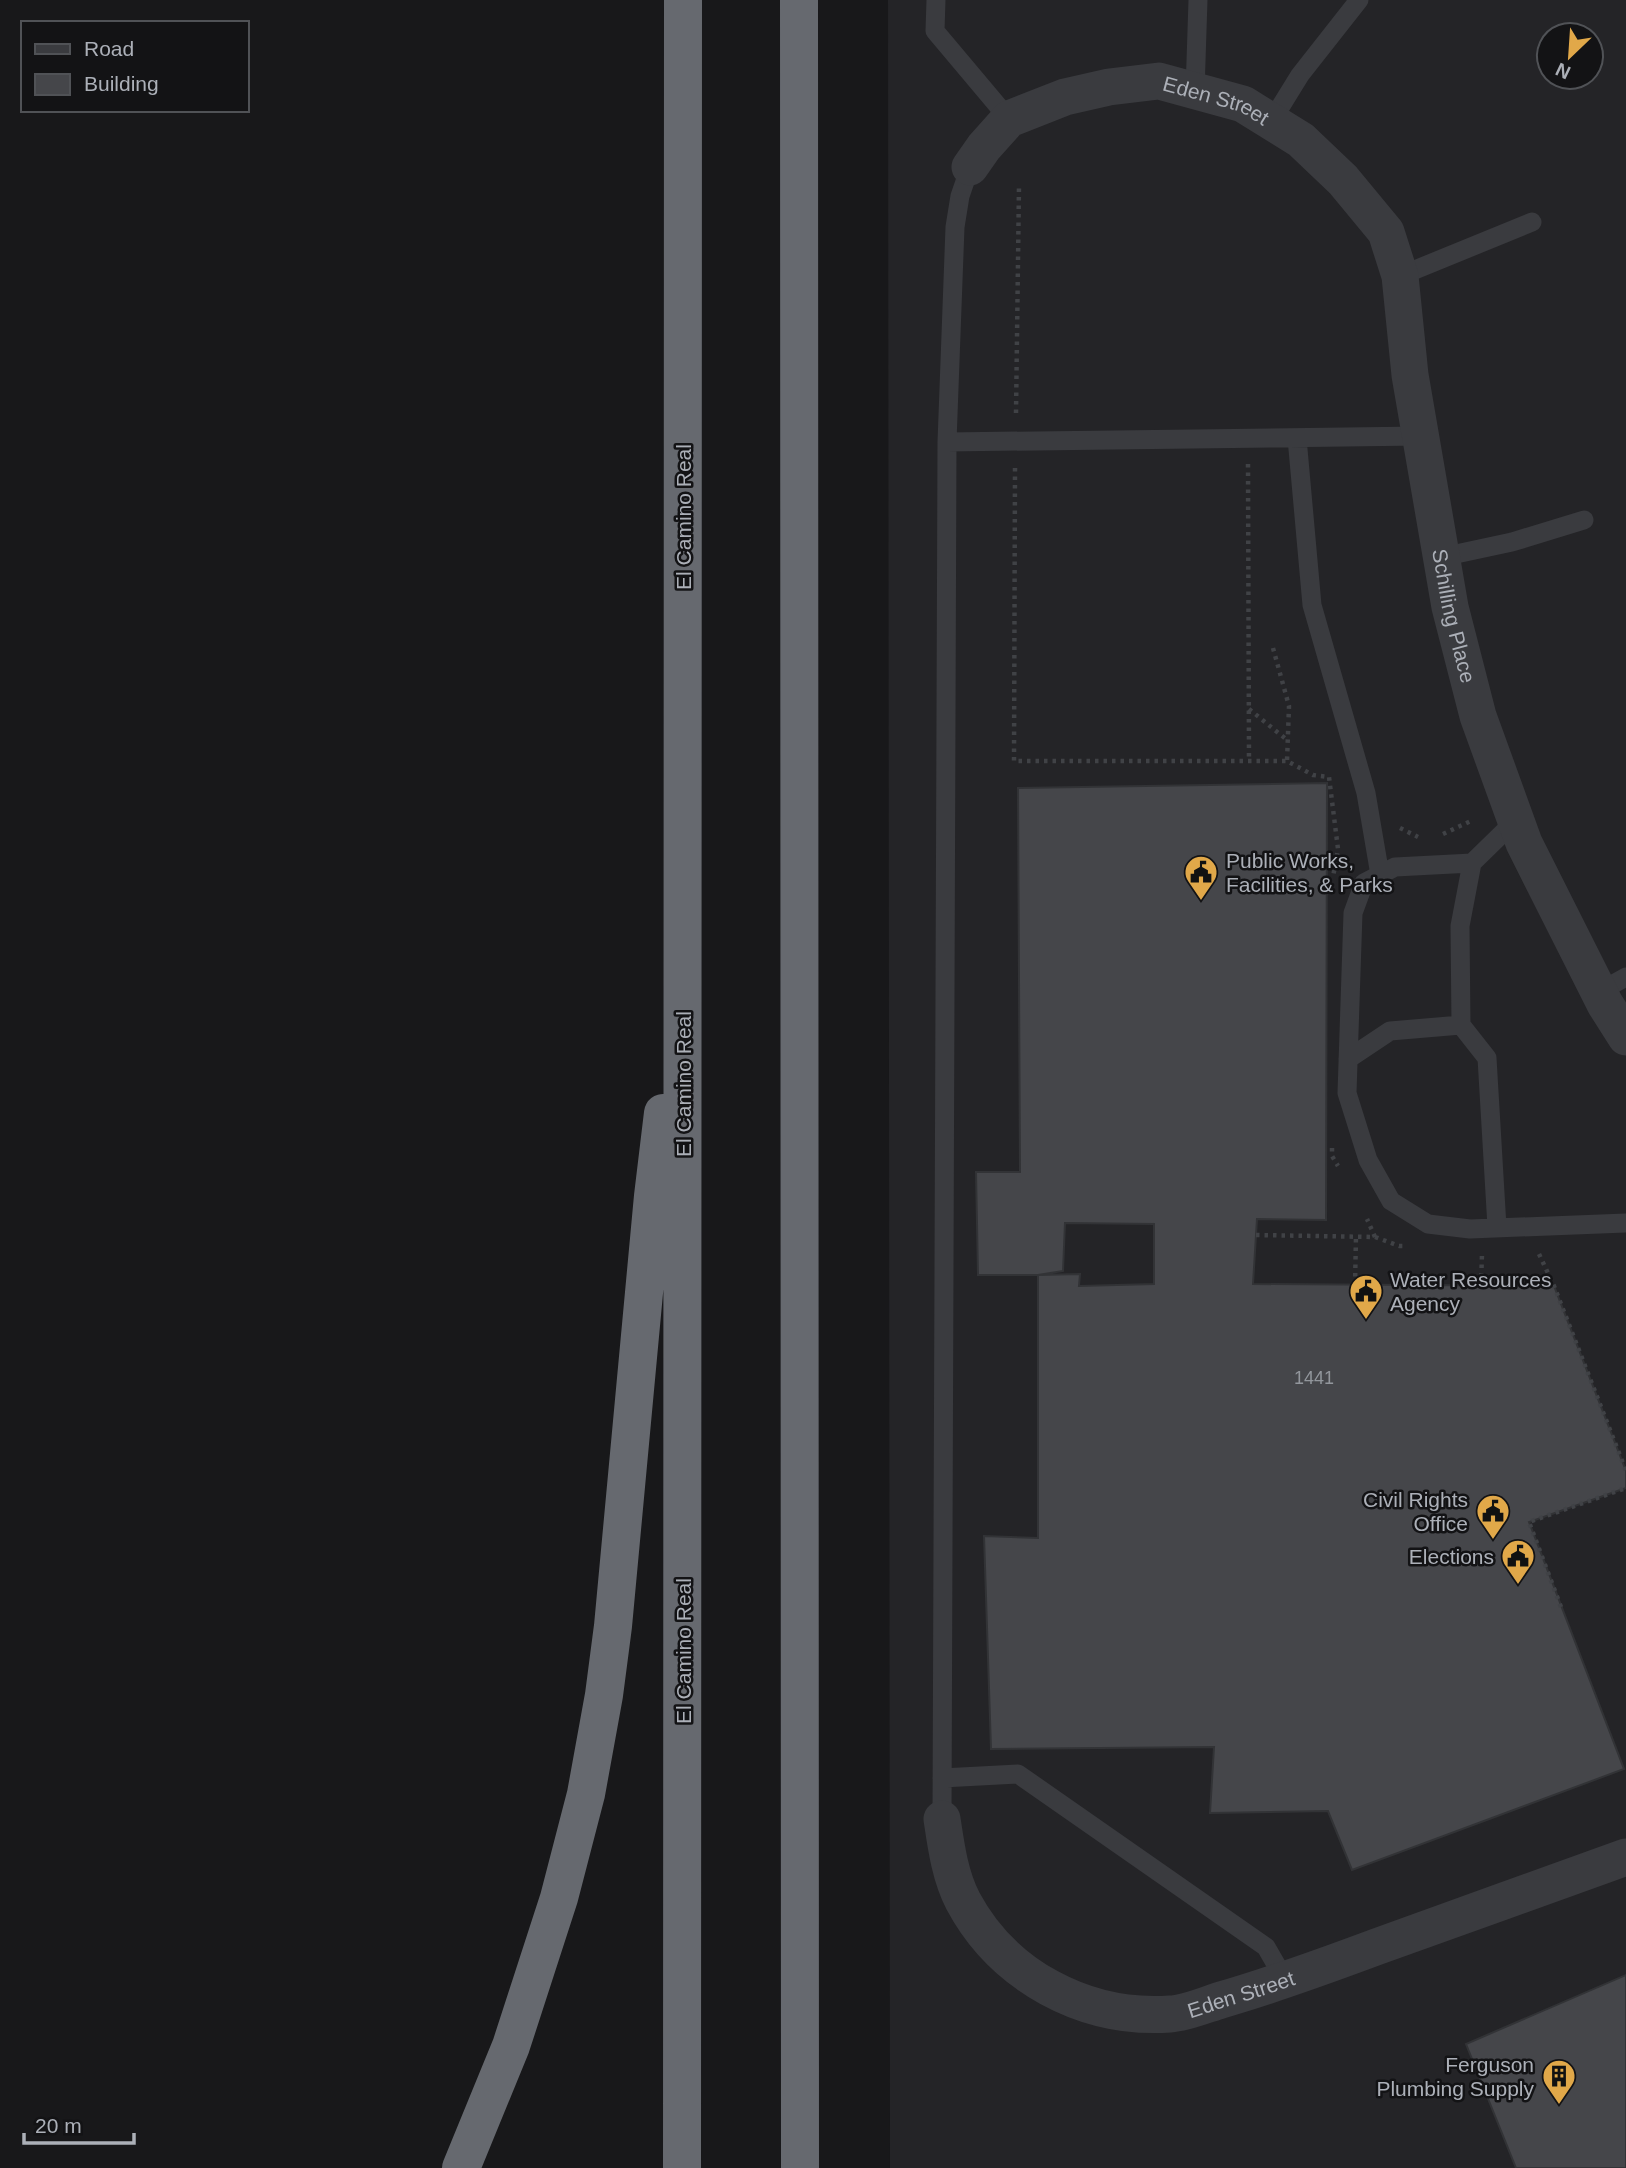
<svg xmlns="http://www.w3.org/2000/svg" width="1626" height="2168" viewBox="0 0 1626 2168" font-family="Arial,sans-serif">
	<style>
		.built { fill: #242427; fill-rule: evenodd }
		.building { fill: #45464a; stroke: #323336; stroke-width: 2; fill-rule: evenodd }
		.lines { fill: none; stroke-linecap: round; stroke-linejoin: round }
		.path { stroke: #404246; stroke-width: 4.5; stroke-dasharray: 3.5 5; stroke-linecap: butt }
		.service { stroke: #3a3b3f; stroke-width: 19 }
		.minor { stroke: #3a3b3f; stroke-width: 37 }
		.motorway { stroke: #66696f; stroke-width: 38 }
		.labels { text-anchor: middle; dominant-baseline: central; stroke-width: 5; stroke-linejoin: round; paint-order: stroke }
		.number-label { font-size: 18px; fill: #92969c }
		.street-label { font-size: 21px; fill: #acb0b8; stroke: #131315 }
		.poi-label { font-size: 21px; fill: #acb0b8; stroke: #131315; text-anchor: end }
	</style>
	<rect width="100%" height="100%" fill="#18181a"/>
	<path class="built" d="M888,0h738v2168h-736zM1549,35h42v42h-42z"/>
	<path class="building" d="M1327,783l-1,437 -69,-1 -4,65 301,2 72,185v17l-97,34 95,247 -272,101 -24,-59 -118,2 4,-66 -223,2 -7,-213 54,2v-263h-60l-2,-103h44l-2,-384zM1065,1223l89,1v60l-75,2 1,-12 -42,1 25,-4z
		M1626,1975v193h-110l-50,-124z"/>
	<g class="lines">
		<path class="path" d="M1016,413l3,-228
			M1248,464l1,297
			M1015,468l-1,293h273l26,14 16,2 9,72 -5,28
			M1273,648l16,58 -2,55
			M1249,709l38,31
			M1400,828l18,9
			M1443,834l30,-14
			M1332,1148v8l6,10
			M1256,1235l119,2 -8,-18
			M1375,1237l24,9h8
			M1539,1254l15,32 72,185
			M1355,1285l1,-49
			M1481,1285l1,-31
			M1561,1607l-32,-85 97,-34"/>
		<path class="service" d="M936,0l-1,31 74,88
			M1195,92l3,-92
			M1271,122l29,-47 59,-75
			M1400,276l132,-54
			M1297,438l15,167 54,188 14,82
			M947,442l474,-6
			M1442,557l70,-15 72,-22
			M1472,863l-77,4 -31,16 -11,30 -6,180 21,67 23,41 37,23 42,5 156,-6
			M1599,992l27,-15
			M1348,1059l42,-28 71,-6
			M1497,1227l-10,-169 -26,-33 -1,-99 12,-63 43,-42
			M942,1778l76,-4 248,173 19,33
			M942,1819l5,-1377 8,-215 5,-31 10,-29"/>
		<g class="minor">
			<path id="s1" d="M970,167l14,-20 25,-28 56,-22 44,-10 50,-6 84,23 58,36 42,40 43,52 14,44 10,99 40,232 28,109 46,127 81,161 21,33"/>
			<path id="s2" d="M942,1819c4,27 8,57 21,82 40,75 122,119 207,113 16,-1 35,-9 51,-14 52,-15 104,-34 155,-53 83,-30 167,-60 250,-90"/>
		</g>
		<path class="motorway" d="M799,0l1,2168
			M461,2168l50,-122 48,-148 27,-104 18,-99 9,-69 40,-430 10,-83
			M682,2168l1,-2168"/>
	</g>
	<defs>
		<symbol id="civic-pin" viewBox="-11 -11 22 30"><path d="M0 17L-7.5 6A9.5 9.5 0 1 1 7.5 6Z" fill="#e1a849" stroke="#131315"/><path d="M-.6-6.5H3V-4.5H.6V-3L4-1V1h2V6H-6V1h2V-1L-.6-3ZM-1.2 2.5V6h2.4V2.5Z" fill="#111"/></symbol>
		<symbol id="building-pin" viewBox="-11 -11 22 30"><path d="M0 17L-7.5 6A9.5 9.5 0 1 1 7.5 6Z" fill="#e1a849" stroke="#131315"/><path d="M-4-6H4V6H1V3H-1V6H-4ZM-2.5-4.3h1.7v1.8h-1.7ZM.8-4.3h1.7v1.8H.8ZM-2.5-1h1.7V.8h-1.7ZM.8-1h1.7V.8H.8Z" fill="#111"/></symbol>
	</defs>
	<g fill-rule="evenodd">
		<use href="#civic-pin" x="1182" y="853" width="38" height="52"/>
		<use href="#civic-pin" x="1347" y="1272" width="38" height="52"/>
		<use href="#civic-pin" x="1474" y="1492" width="38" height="52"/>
		<use href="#civic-pin" x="1499" y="1537" width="38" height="52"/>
		<use href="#building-pin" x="1540" y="2057" width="38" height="52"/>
	</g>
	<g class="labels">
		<g class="number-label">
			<text x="1314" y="1378">1441</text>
		</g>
		<g class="street-label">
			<text stroke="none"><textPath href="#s1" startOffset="278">Eden Street</textPath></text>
			<text transform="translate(683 517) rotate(-90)">El Camino Real</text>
			<text stroke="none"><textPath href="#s1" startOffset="889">Schilling Place</textPath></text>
			<text transform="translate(683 1084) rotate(-90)">El Camino Real</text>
			<text transform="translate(683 1651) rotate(-90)">El Camino Real</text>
			<text stroke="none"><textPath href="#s2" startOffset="408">Eden Street</textPath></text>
		</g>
		<g class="poi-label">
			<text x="1226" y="860" text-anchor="start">Public Works,<tspan x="1226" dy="24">Facilities, &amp; Parks</tspan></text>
			<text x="1390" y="1279" text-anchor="start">Water Resources<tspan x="1390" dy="24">Agency</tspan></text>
			<text x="1468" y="1499">Civil Rights<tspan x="1468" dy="24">Office</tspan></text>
			<text x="1494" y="1556">Elections</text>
			<text x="1534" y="2064">Ferguson<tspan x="1534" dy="24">Plumbing Supply</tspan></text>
		</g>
	</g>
	<rect x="21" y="21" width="228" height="91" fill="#131315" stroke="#505256" stroke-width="2"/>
	<rect x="35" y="44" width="35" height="10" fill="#3a3b3f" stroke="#505256" stroke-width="2"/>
	<text x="84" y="56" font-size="21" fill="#acb0b8">Road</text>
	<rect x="35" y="74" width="35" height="21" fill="#45464a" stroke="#505256" stroke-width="2"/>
	<text x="84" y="91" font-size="21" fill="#acb0b8">Building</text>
	<g transform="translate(1570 56) rotate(205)"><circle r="33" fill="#131315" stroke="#505256" stroke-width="2"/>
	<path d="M0-5L12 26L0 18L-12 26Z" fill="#e1a849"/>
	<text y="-10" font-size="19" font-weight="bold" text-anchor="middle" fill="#acb0b8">N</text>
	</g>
	<path d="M24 2133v10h110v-10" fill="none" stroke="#acb0b8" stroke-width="3.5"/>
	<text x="35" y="2133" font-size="21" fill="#acb0b8" stroke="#131315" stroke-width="5" paint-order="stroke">20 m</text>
</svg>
